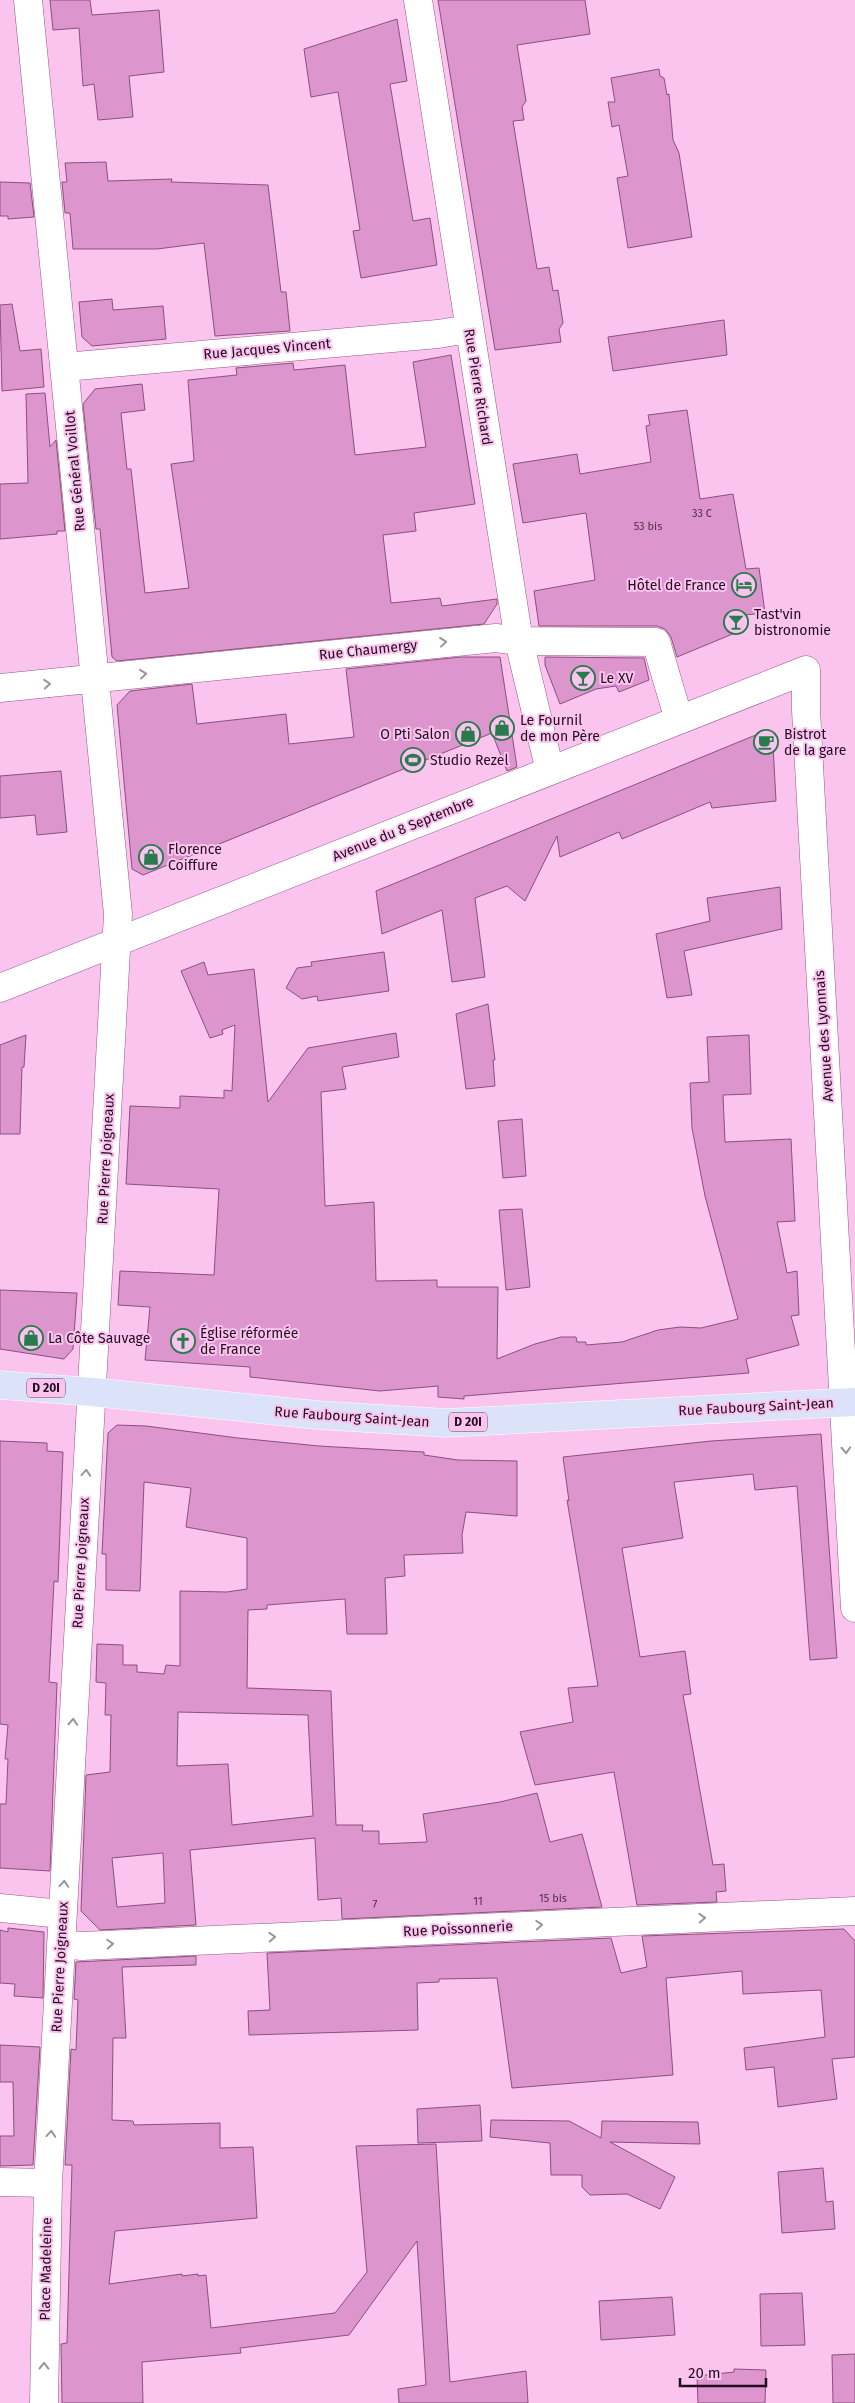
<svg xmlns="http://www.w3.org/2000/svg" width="855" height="2403" viewBox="0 0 855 2403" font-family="'Fira Sans',sans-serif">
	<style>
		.building { fill: #dd95cd; stroke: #8b507f; fill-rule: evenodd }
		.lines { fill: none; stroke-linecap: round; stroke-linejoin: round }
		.minor-casing { stroke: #945888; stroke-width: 29 }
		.major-casing { stroke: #fff; stroke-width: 29 }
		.minor { stroke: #fff; stroke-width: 28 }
		.major { stroke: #dce2fa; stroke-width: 28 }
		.oneway { stroke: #9c929b }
		.labels { text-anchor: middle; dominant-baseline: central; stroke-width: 4; stroke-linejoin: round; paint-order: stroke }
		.number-label { font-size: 11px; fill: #522e4b }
		.shield { fill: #fac4ee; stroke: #64435e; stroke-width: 1 }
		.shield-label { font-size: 12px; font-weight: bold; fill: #240c20 }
		.street-label { font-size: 14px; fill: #240c20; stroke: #fac4ee }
		.poi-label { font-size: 14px; fill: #240c20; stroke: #fac4ee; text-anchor: start }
	</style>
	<rect width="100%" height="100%" fill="#fac4ee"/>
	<path class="building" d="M50,0h40l2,15 67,-5 5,62 -35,4 4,41 -35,3 -4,-36 -11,2 -4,-58 -26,2z
		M438,0h147l5,34 -73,11 9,56 -4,6 2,13 -11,1 24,148 12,-2 4,24 5,-1 5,33 -4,6 2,13 -66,8z
		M397,19l10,62 -17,3 23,137 17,-3 7,47 -76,13 -8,-47 7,-1 -22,-138 -27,5 -7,-48z
		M659,69l1,7 4,2 3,17 2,-1 4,46 6,13 13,84 -64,11 -11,-70 11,-2 -9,-51 -7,2 -4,-25h7l-4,-24z
		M106,162l2,19 64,-2 -1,3 97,3 13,107h5l4,39 -75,5 -11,-93 -47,6h-84l-3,-36h-5l-3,-31h5l-2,-19z
		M0,182l30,1 4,34 -26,2v-3h-8z
		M112,299l1,11 50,-4 3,33 -74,7 -10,-9 -3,-35z
		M12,304l8,47 21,-2 3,38 -42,4 -2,-86z
		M724,320l3,35 -114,16 -5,-34z
		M451,355l24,149 -61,9 2,18 -33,4 8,68 49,-5 2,8 55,-7v5l-13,20 -367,37 -5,-4 -12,-128h-4l-13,-125 12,-15 47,-5 3,26 -24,3 6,56h4l14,124 44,-5 -18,-124 23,-3 -6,-81 49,-5 -1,-7 57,-5 1,7 51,-5 10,90 71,-8 -13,-85z
		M45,393l5,54 6,-7 9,91h-8v3l-57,5v-55l28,-1 -2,-89z
		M687,410l13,89 33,-5 13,75 13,-1 6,45 -21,2 -9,18 -58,24 -6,-20 -6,-8 -8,-3h-118l-5,-35 61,-11 -9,-67 -63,10 -10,-59 64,-10 3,20 71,-12 -5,-36 4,-1 -2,-10z
		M461,657h39l17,110 -10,4 -15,-38 -349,142 -11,-6 -15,-164 13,-14 62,-7 5,40 89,-10 3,30 65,-7 -8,-68z
		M545,657l99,1 5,22 -30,12 -3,-6 -20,3 -36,15 -15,-39z
		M763,732l8,7 2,6 3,56 -64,7 -2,-6 -88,37 -3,-7 -59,25 -3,-21 -32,65 -18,-15 -32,12 10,79 -33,5 -10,-72 -60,24 -6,-43z
		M61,771l6,61 -30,3 -2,-20 -35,3v-42z
		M780,887l2,42 -98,22 8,44 -25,3 -11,-64 54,-13 -3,-23z
		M384,952l5,39 -71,10 -1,-5 -15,3 -16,-11 11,-20 15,-2 -1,-4z
		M204,962l4,13 46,-6 14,133 40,-54 88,-15 3,24 -57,10 4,22 -25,3 4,114 49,-4 2,79 61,-1v7h61l-1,72 38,-15 26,-7h15l1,5h9v3l36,-3 36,-12 22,-3 21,1 37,-9 -33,-123 -13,-68 -2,-45 19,-1 -2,-45 42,-2 2,59 -28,1 2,47 66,-3 4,82 -18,1 10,51 10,-2 2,44 -8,1 8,29 -53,14 3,14 -285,23v3l-26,-2v-11l-58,5 -130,-14v-10l-105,-7 5,-53 -32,-2 2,-34 94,4 5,-86 -93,-5 4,-78 50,2v-12l44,2v-8l8,1 3,-66 -13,5 1,4 -13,4 -29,-67z
		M488,1004l7,56h-2l2,26 -29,3 -10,-75z
		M26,1035l-2,32h-2l-2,67h-20v-89z
		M522,1119l4,57 -23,2 -5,-57z
		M522,1209l8,78 -24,3 -7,-80z
		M0,1290l77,3 -4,56 -9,10 -64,-10z
		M117,1425l29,1 92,12 81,8 105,6v3l34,5 59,1v55l-51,-4 -4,23 1,18 -59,2 1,21 -20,2 2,56h-40l-2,-35 -78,6v4l-19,1 -1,78 84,3 5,134h27l-1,6h17v13l48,-2 -4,-28 77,-12 37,-9 13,49 32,-8 20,73 -260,12 -1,-21 -23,2 -3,-62 -125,12 6,75 -96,5 -19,-19 5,-136 24,-3 1,-57h-6l1,-32 -10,-1 1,-38 26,1v20h14v7l27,2 2,-9 14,1v-75l47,1 20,-3v-51l-61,-11 5,-39 -47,-6 -4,109 -34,-1v-36h-4l6,-121zM178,1712l130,3 5,101 -81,9 -4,-61 -51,2zM163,1853l2,50 -48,4 -5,-49z
		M821,1434l16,224 -27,2 -13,-174 -42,4 -2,-16 -79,8 9,56 -61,10 18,109 45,-6 6,43 -8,1 4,22 26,148 11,-1 2,27 -10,1 1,10 -80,3 -23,-133 -79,13 -15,-53 53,-10 -5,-34 30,-2 -31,-186 2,1 -6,-44 148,-16z
		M0,1441l47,2v8l16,1 -5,130 -4,-1 -5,101 8,1 -7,188 -50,-3v-64h6l2,-45h-3l3,-34 -8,-1z
		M8,1928l36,4 -1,66 -29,-2 1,-12 -15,-1v-53l8,2z
		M844,1929l11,12v116l-23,2 5,40 -59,8 -4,-40 -28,3 -2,-22 81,-11 -4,-47 -78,4 -1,-23 -76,7 7,97 -161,13 -15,-110 -58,1v3l-22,1 1,47 -169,5 -1,-24 22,-1 -3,-57 344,-15 10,35 26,-6 -5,-31z
		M196,1956v9l-74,2 4,71h-13l-1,82 21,1 1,4 86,-2v25l33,-1 4,71 -142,13 -6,53 73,-10v2l16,-2v2l8,-1 5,53 124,-15 32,-41 -11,-126 80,-2 14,238 76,-11 2,32h-129l-1,-14 28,-4 -9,-144 -68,94 -109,13 1,5 -99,9 1,41h-81l-1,-59 6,-1 5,-178h-7l6,-116 5,1 2,-50 -4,-1 2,-37z
		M0,2045l40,2 -7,118 -33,1v-30h14l-1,-54h-13z
		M480,2105l2,36 -64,2 -1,-34z
		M491,2120l78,1 32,17 1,-17 96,1 2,22 -90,-2 65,35 -15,32 -33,-15 -37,1 -8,-8v-12h-31l-1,-32 -60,-6z
		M823,2168l3,34 7,-1 2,28 -53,4 -4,-61z
		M802,2293l3,52 -44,1 -1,-52z
		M672,2297l3,38 -74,5 -2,-39z
		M855,2354v49h-22l-1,-48z
		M734,2369l32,1 -1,33h-67l-1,-27 37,-4z"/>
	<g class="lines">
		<defs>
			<path id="minor" d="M28,0l90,914 -70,1269 -4,220
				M418,0l101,641 31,130
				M65,367l373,-33 31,-5
				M0,688l496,-50 23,3 137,1 23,78
				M0,988l806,-318v40l49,898
				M0,1908l62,6
				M61,1944l21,2 773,-35
				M0,2182l48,1"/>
			<path id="major" d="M0,1385l92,7 225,23 129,8 409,-21"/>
		</defs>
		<use href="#minor" class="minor-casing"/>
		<use href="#major" class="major-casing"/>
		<use href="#minor" class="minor"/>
		<use href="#major" class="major"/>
	</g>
	<defs><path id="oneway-chevron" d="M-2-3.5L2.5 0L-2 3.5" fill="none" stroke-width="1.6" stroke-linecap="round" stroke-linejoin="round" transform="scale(1.25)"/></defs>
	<g class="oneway">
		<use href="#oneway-chevron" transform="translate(443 642) rotate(-6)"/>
		<use href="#oneway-chevron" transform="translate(143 674) rotate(-6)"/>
		<use href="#oneway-chevron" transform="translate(47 684) rotate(-5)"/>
		<use href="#oneway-chevron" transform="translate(846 1450) rotate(87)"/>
		<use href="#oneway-chevron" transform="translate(86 1473) rotate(-86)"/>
		<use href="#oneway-chevron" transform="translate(73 1722) rotate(-87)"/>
		<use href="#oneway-chevron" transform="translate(64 1884) rotate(-86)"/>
		<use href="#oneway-chevron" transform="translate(702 1918) rotate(-3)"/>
		<use href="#oneway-chevron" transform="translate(539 1925) rotate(-3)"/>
		<use href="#oneway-chevron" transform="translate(272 1937) rotate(-3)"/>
		<use href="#oneway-chevron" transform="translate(110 1944) rotate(-3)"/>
		<use href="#oneway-chevron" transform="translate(51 2134) rotate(-86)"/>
		<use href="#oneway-chevron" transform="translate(44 2366) rotate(-89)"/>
	</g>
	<defs>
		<symbol id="hotel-ring" viewBox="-11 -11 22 22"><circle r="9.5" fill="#fac4ee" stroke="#297b4d" stroke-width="1.5"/><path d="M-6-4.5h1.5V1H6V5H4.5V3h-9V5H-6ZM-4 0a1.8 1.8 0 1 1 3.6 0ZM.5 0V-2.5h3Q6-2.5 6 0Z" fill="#297b4d"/></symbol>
		<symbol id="bar-ring" viewBox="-11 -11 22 22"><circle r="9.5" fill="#fac4ee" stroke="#297b4d" stroke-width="1.5"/><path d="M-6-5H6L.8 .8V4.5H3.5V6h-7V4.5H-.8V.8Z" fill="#297b4d"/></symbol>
		<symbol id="shop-ring" viewBox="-11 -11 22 22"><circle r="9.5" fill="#fac4ee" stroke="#297b4d" stroke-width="1.5"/><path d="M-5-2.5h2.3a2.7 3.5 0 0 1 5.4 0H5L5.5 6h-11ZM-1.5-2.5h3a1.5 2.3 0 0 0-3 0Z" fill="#297b4d"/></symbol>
		<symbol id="cafe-ring" viewBox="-11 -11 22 22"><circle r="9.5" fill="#fac4ee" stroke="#297b4d" stroke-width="1.5"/><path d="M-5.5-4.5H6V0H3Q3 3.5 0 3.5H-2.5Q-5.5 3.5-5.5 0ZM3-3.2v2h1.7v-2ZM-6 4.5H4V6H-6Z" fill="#297b4d"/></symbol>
		<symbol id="stadium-ring" viewBox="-11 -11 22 22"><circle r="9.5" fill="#fac4ee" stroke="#297b4d" stroke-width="1.5"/><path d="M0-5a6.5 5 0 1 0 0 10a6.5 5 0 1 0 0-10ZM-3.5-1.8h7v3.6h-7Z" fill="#297b4d"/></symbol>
		<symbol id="church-ring" viewBox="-11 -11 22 22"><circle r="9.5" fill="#fac4ee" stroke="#297b4d" stroke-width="1.5"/><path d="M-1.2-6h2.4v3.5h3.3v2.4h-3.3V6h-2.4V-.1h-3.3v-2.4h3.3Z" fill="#297b4d"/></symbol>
	</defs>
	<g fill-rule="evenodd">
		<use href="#hotel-ring" x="730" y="571" width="28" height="28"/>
		<use href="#bar-ring" x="722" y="608" width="28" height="28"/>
		<use href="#bar-ring" x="569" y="664" width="28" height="28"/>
		<use href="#shop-ring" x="488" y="714" width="28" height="28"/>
		<use href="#shop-ring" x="454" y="720" width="28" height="28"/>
		<use href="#cafe-ring" x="752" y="728" width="28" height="28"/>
		<use href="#stadium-ring" x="399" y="746" width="28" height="28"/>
		<use href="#shop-ring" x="137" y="843" width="28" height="28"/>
		<use href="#shop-ring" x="17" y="1324" width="28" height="28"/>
		<use href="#church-ring" x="169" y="1327" width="28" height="28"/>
	</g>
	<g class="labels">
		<g class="number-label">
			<text x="702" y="513">33 C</text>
			<text x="648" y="526">53 bis</text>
			<text x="553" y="1898">15 bis</text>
			<text x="478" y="1901">11</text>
			<text x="375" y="1904">7</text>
		</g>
		<g class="shield">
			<rect x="27" y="1378.5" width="38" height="19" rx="4"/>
			<rect x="449" y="1412.5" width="38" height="19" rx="4"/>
		</g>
		<g class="shield-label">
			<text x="46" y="1388">D 20I</text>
			<text x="468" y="1422">D 20I</text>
		</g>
		<g class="street-label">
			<text transform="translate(267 349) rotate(-5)">Rue Jacques Vincent</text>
			<text transform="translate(478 387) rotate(81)">Rue Pierre Richard</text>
			<text transform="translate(75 471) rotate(-95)">Rue Général Voillot</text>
			<text transform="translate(368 650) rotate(-6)">Rue Chaumergy</text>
			<text transform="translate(403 829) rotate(-22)">Avenue du 8 Septembre</text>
			<text transform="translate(824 1036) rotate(-94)">Avenue des Lyonnais</text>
			<text transform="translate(106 1159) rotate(-87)">Rue Pierre Joigneaux</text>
			<text transform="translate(756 1407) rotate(-3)">Rue Faubourg Saint-Jean</text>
			<text transform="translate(352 1417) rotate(4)">Rue Faubourg Saint-Jean</text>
			<text transform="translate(81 1563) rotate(-87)">Rue Pierre Joigneaux</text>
			<text transform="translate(458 1929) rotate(-3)">Rue Poissonnerie</text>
			<text transform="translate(60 1967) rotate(-87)">Rue Pierre Joigneaux</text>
			<text transform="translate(46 2269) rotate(-89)">Place Madeleine</text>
		</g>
		<g class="poi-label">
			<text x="726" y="585" text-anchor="end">Hôtel de France</text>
			<text x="754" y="614">Tast'vin<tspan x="754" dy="16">bistronomie</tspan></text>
			<text x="600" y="678">Le XV</text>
			<text x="520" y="720">Le Fournil<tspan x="520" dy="16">de mon Père</tspan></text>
			<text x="450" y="734" text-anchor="end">O Pti Salon</text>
			<text x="784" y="734">Bistrot<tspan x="784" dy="16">de la gare</tspan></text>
			<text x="430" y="760">Studio Rezel</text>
			<text x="168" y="849">Florence<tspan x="168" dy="16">Coiffure</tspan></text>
			<text x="200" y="1333">Église réformée<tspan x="200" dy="16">de France</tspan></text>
			<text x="48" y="1338">La Côte Sauvage</text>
		</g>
	</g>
	<path d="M680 2378v8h86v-8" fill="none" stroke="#240c20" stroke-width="2.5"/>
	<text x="688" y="2378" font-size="15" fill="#240c20" stroke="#fac4ee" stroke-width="4" paint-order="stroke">20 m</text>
</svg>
